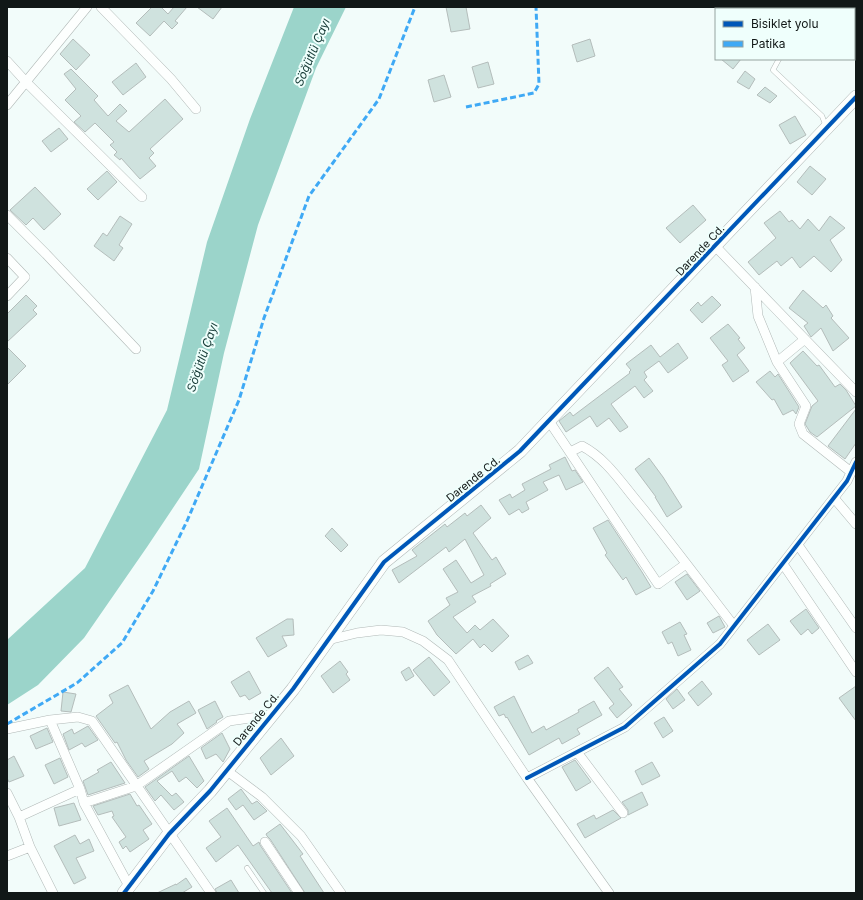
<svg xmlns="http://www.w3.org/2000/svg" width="863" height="900" viewBox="0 0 863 900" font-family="Inter,sans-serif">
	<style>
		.water { fill: #9bd4ca }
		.building { fill: #cfe2de; stroke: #b4bdbb }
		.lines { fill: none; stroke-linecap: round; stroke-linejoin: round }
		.lane-casing { stroke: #b1b9b7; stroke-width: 5.5 }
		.street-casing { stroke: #b1b9b7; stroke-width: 10 }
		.secondary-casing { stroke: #b1b9b7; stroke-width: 14 }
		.lane { stroke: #fdfffe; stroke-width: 4.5 }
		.street { stroke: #fdfffe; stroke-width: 9 }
		.secondary { stroke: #fdfffe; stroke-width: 13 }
		.quiet { stroke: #3fa9f5; stroke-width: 3; stroke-dasharray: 6 3; stroke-linecap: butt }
		.cycleway-casing { stroke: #effffc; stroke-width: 6 }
		.cycleway { stroke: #0057b8; stroke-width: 4 }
		.labels { text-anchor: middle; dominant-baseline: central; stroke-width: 4; stroke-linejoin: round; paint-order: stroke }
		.street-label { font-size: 11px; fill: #111817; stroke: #effffc }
		.water-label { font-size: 12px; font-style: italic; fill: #173c37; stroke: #effffc }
	</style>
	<rect width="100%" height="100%" fill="#f2fcfa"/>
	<path class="water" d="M294,7h52l-30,61 -58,157 -34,128 -25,116 -52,78 -63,91 -46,47 -31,20v-65l78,-72 82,-158 40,-168 43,-123z"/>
	<path class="building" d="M152,7h9l7,7 6,-7h13l-12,14 3,2 -6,6 -8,-8 -14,15 -14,-13z
		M197,7h25l-9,12z
		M446,7h20l4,22 -19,3z
		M73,39l17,16 -14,15 -16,-16z
		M590,39l5,17 -18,6 -5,-17z
		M721,59h20l-8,10z
		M488,62l6,22 -16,4 -6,-21z
		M136,63l10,14 -23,18 -11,-13z
		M71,69l27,27 -4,4 14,16 12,-12 7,7 -11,10 13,11 36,-33 18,20 -33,30 4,4 -5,5 7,8 -16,13 -19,-21 -1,2 -6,-5 3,-3 -7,-7 4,-3 -19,-19 -10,9 -11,-10 7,-6 -16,-16 11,-11 -12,-15z
		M745,71l10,8 -6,10 -12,-7z
		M444,75l7,22 -17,5 -6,-22z
		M765,87l12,9 -7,7 -13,-8z
		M795,116l11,19 -16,9 -11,-19z
		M59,128l9,11 -17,13 -9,-11z
		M810,166l16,13 -14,16 -15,-13z
		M107,171l10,11 -19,18 -11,-11z
		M35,187l26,27 -17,16 -11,-12 -7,7 -16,-15z
		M693,205l13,15 -26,23 -14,-15z
		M780,211l9,11 3,-2 8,9 8,-10 11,12 11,-15 15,12 -15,12 12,20 -11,12 -17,-16 -14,12 -8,-11 -11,9 -4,-5 -18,14 -11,-13 28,-24 -12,-15z
		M120,216l12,8 -13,21 4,3 -9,13 -20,-15 9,-13 4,3z
		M803,290l20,18 3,-3 7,11 -2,2 18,20 -16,13 -12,-23 -10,9 -7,-11 4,-3 -19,-15z
		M26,295l11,11 -4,4 4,4 -30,28v-28z
		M712,296l9,9 -19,18 -12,-13 8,-8 3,4z
		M728,324l12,14 -2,1 7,9 -8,7 12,16 -16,11 -11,-17 6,-4 -18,-23z
		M678,343l10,15 -20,15 -9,-12 -15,11 3,5 -3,3 9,11 -9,7 -9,-12 -24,18 17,23 -8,5 -11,-14 -12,9 -7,-11 -24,16 -7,-11 11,-9 3,4 57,-43 -1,-1 2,-2 -5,-6 25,-19 9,12z
		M7,347l19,19 -19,19z
		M803,351l14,15 2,-1 16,22 5,-3 6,6 10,16 -39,31 -7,-5 -5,-8 7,-18 6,-5 -28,-38z
		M770,371l5,6 3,-3 21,33 -3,7 -3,-4 -10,5 -9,-16 -2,1 -16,-18z
		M856,409v34l-11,16 -17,-13z
		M565,457l7,14 3,-1 8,12 -17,8 -7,-15 -16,7 5,8 -22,12 3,7 -7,4 -3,-4 -10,6 -10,-15 11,-6 2,4 13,-8 -3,-6 29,-15 -2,-4z
		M649,458l14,19 19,30 -15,10 -12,-20h1l-21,-28z
		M481,505l10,13 -18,15 19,27 4,-3 10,17 -16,10 1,2 -19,10 4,6 -23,15 14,16 8,-8 5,5 13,-11 16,17 -17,16 -8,-8 -4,4 -7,-9 -17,15 -19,-19 -9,-14 22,-16 -4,-7 12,-6 -15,-23 13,-9 15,23 13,-8 -19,-36 -16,13 -3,-5 -47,36 -7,-13 25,-14 -5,-6 33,-26 2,3 18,-14 2,3z
		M608,520l34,52 9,15 -15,8 -10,-18 -3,3 -18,-25 2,-2 -14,-25z
		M332,528l16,17 -7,7 -16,-16z
		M687,574l13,17 -13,9 -12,-18z
		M806,609l13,19 -7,6 -4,-5 -7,6 -11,-14z
		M719,616l6,11 -12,6 -6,-10z
		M287,619h6l1,16 -12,1 5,10 -19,11 -12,-19z
		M680,622l7,12 -3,1 7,15 -13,6 -6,-14 -4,2 -6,-12z
		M768,624l12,16 -21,15 -12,-15z
		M528,655l5,8 -14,7 -4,-8z
		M429,657l21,25 -16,14 -21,-26z
		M340,661l8,11 -2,2 4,6 -17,13 -12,-17z
		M409,667l5,9 -8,5 -5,-9z
		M608,667l15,20 -4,2 13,16 -15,13 -8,-10 5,-4 -20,-26z
		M249,671l12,22 -12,7 -4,-5 -5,2 -9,-15z
		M702,681l10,13 -14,12 -10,-13z
		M128,685l23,44 19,-17 19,-11 7,12 -19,11 7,9 -12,11 -28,17 5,8 -11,8 -12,-17 -9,-18 -2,1 -19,-27 17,-13 -4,-8z
		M856,686v35l-17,-23z
		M677,689l8,11 -12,9 -7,-10z
		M63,692l13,2 -5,18 -10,-1z
		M514,696l18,37 12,-7 2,4 33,-18 -1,-2 16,-9 8,14 -25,14 3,5 -18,10 -3,-6 -30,17 -22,-38 -1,1 -2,-4 -5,2 -5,-9z
		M215,701l8,16 -7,4 1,1 -10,7 -9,-19z
		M664,717l9,14 -10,7 -9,-15z
		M88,726l10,14 -13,7 -3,-4 -13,7 -6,-16 9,-5 2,5z
		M47,728l6,14 -17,7 -6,-13z
		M222,733l8,16 -7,13 -7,-8 -10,5 -5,-11z
		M281,738l13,18 -23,19 -11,-17z
		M14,756l10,20 -15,6 -2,-4v-18z
		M189,756l15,25 -7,7 -11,-11 -7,5 -7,-11 -15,10 15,15 4,-3 8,9 -10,8 -13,-15 -6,6 -10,-14z
		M60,758l8,19 -14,7 -9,-19z
		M575,760l16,22 -15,9 -14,-24z
		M111,762l14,21 -37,12 -5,-14 16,-9 -2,-2z
		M652,762l8,14 -18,9 -7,-14z
		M241,789l11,15 5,-3 10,10 -13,9 -11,-15 -7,5 -8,-11z
		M642,792l6,13 -20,10v-5l-6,-8z
		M130,794l7,12 2,-1 13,19 -9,6 6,9 -19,13 -4,-6 -3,3 -4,-7 7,-5 -14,-20 2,-1 -2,-5 -14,4 -5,-9z
		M74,803l7,17 -22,6 -5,-18z
		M227,808l26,38 6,-4 1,3 32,48h-20l-34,-48 -22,17 -10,-14 15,-11 -12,-16z
		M613,810l8,8 -36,20 -8,-14 17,-9 2,4z
		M280,824l23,30 -3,2 24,37h-19l-35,-54 -3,-3 -1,-2z
		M75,835l5,9 9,-5 5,12 -18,7 10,20 -12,6 -20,-38z
		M186,878l6,9 -10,6h-25l19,-9v1z
		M231,880l8,13h-22l-2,-4z"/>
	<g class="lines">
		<defs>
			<path id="lane" d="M807,9l1,-2
				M779,59l-6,11 49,46 4,10
				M247,868l17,25"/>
			<path id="street" d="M101,7l70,72 25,30
				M7,61l20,22 115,114
				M7,105l80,-98
				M7,215l39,39 90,95
				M715,246l141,146
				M7,258l18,19 -18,19
				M755,287l3,29 19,46
				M805,339l-28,23 29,44 -7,18 4,10 48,38
				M549,421l109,163 28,-20
				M570,452l12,-6c25,13 40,38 58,59 32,39 63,81 94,121
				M834,498l22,26
				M798,545l58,83
				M783,564l73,108
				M328,640l29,-7 24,-3 22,2 20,9 25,19 79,118 82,115
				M50,720l30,69 4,14 45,83
				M7,729l43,-9 28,-3 14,4 119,172
				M577,752l46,61
				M226,770l36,27 39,39 40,57
				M527,778l98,-51 95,-83 127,-163 9,-19
				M7,793l12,24 11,30 23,46
				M84,803l52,-17 93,-65 43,-6
				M19,817l61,-28
				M265,842l34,51
				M7,856l23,-9"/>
			<path id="secondary" d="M124,893l45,-59 41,-43 83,-102 91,-127 136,-111 336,-354"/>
		</defs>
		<use href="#lane" class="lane-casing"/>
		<use href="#street" class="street-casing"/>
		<use href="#secondary" class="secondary-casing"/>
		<use href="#lane" class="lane"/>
		<use href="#street" class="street"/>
		<use href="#secondary" class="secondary"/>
		<path class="quiet" d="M466,107l68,-14 5,-9 -3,-77
			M7,724l70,-41 45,-40 31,-52 34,-70 52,-121 25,-82 45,-122 70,-97 36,-92"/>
		<defs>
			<path id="cycleway" d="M527,778l98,-51 95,-83 127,-163 9,-19
				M124,893l45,-59 41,-43 83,-102 91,-127 136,-111 336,-354"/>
		</defs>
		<use href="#cycleway" class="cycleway-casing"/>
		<use href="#cycleway" class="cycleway"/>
	</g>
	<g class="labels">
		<g class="street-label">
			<text transform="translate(700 250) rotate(-47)">Darende Cd.</text>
			<text transform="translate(473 479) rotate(-39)">Darende Cd.</text>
			<text transform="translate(256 719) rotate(-51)">Darende Cd.</text>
		</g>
		<g class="water-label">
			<text transform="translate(312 52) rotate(-67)">Söğütlü Çayı</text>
			<text transform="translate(202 357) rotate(-71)">Söğütlü Çayı</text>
		</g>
	</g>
	<rect width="863" height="900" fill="none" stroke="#111817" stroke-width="16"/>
	<rect x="715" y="8" width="140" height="52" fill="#effffc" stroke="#96a3a0"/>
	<rect x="723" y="21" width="20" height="6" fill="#0057b8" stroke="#96a3a0"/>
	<text x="751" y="28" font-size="12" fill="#111817">Bisiklet yolu</text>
	<rect x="723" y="41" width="20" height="6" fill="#3fa9f5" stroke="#96a3a0"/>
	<text x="751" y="48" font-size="12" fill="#111817">Patika</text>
</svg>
